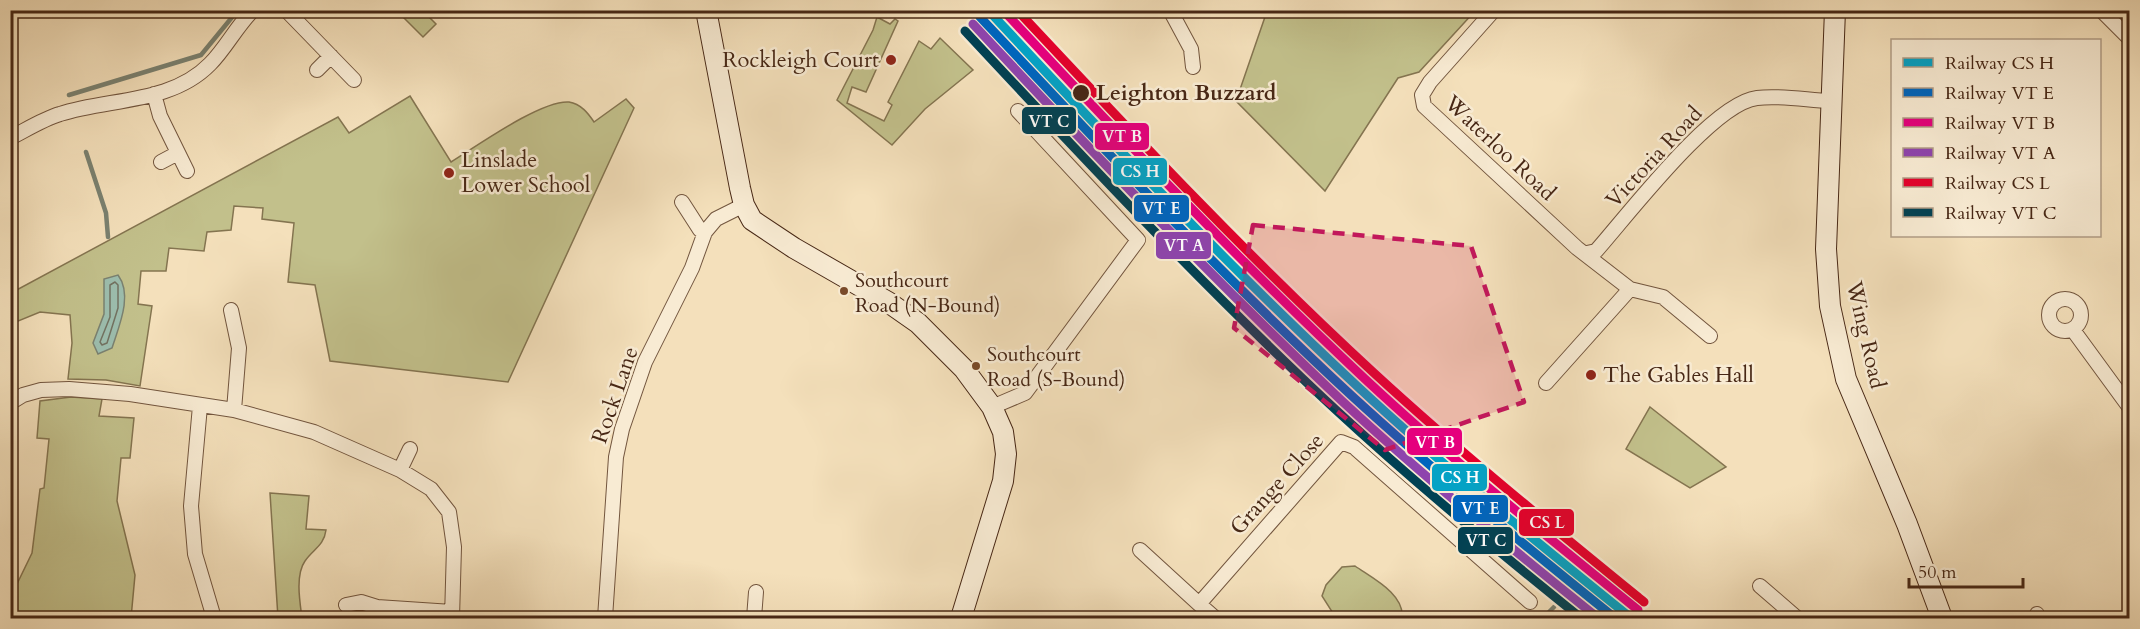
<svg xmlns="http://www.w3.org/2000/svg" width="2140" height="629" viewBox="0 0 2140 629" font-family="Cardo,serif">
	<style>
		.green { fill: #c2c08b; stroke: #847450; stroke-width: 1.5 }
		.water { fill: #9cbdad; stroke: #7a8170; stroke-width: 1.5 }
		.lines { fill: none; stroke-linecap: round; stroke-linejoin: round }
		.shore { stroke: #727261; stroke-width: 1.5 }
		.stream { stroke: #7a8170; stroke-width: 4.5 }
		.street-casing { stroke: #72553e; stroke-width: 16 }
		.secondary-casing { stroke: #472715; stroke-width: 22 }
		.street { stroke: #f8ebd3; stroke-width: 14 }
		.secondary { stroke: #f8ebd3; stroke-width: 20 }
		.rail-1-casing { stroke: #f8ebd3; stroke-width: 14 }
		.rail-2-casing { stroke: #f8ebd3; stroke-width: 14 }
		.rail-3-casing { stroke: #f8ebd3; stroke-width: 14 }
		.rail-4-casing { stroke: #f8ebd3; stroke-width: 14 }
		.rail-5-casing { stroke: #f8ebd3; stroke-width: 14 }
		.rail-6-casing { stroke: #f8ebd3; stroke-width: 14 }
		.rail-1 { stroke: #04a2c5; stroke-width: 9 }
		.rail-2 { stroke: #0065bd; stroke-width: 9 }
		.rail-3 { stroke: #e5007d; stroke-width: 9 }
		.rail-4 { stroke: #8e44ad; stroke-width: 9 }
		.rail-5 { stroke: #e4002b; stroke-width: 9 }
		.rail-6 { stroke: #004153; stroke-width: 9 }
		.marked { fill: #c2185b; fill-opacity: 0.2; stroke: #c2185b; stroke-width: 4.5; stroke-dasharray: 12 8; stroke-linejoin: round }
		.poi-dot { fill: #8f2418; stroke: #f8ebd3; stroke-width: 2 }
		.stop-dot { fill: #472715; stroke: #f8ebd3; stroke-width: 2 }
		.bus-dot { fill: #7a4b2a; stroke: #f8ebd3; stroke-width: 2 }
		.labels { text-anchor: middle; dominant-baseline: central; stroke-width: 5; stroke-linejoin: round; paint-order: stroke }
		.bus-label { font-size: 20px; fill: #472715; stroke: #f8ebd3; text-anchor: start }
		.poi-label { font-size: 22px; fill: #472715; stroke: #f8ebd3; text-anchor: start }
		.stop-label { font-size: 22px; font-weight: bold; fill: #472715; stroke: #f8ebd3; text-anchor: start }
		.street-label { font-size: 22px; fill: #472715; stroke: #f8ebd3 }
		.line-badge { stroke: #f8ebd3; stroke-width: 2 }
		.badge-label { font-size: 16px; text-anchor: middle; font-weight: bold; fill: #fff }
	</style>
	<rect width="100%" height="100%" fill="#f4e0bb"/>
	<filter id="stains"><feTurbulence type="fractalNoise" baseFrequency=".00333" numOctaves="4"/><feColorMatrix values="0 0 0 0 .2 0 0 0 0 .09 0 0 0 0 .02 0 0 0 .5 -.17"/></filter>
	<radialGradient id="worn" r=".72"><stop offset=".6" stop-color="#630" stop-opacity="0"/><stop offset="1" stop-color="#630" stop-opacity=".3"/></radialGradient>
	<path class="green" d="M397,11h26l13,13 -13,13z
		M1267,11v-1l208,1 -56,61 -21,6 -73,113 -89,-90z
		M877,17l13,7 5,-5 3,2 -32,71 -14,-5 -5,16 37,18 8,-16 -4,-3 31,-61 12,8 9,-11 33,32 -48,39 -33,36 -55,-45 36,-70z
		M410,96l41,66c26,-16 90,-62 118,-60 12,2 19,11 25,20l32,-23 8,9 -126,274 -178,-21 -15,-76 -27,-3 6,-59 -32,-4 1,-11 -29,-2 -3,24 -24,2 -3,19 -35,-3 -3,23h-25l-3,33 14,2 -12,80 -34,-6 -38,-1 4,-36 -2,-28 -30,-3 -29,12v-31l327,-176 11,16z
		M71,397l31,2 -3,17 35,2 -4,40h-9l-4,43 18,74 -4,43h-120v-30h4l17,-35 8,-64 4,-1 5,-49 -12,-1 3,-37z
		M1650,407l76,60 -36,21 -64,-39z
		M270,493l39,3 -3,33 20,1c-2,16 -13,19 -21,31 -10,14 -5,42 -3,57h-24z
		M1355,566c17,12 50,28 47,52h-66l-14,-22 4,-11 16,-18z"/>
	<path class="water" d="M118,275c15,20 1,51 -6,73l-14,6 -5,-11 11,-29v-35z"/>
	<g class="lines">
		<path class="shore" d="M115,282l3,3v23l-11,35 -5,2 -2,-3 10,-25v-32z"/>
		<path class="stream" d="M69,95l132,-40 37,-45
			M86,152l20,61 2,24
			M1543,618l11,-11"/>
		<defs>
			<path id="street" d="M286,10l68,70
				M1170,10l21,39 2,18
				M1494,10l-64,72 -8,13 2,11 153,142 53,41 33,8 47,39
				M2101,10l29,29
				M317,70l14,-14
				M154,94l6,22 27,55
				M10,138c16,-8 33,-19 50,-24 49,-16 111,-10 150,-50 16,-16 26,-37 43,-54
				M161,162l17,-9
				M682,202l18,28 5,2
				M1587,253l9,-2c32,-36 117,-148 161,-153 23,-3 50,2 73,3
				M2049 315a16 16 0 1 1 32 0a16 16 0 1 1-32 0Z
				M231,310l8,38 -5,62
				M2073,330l57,78
				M1546,383l84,-94
				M10,403l13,-8 18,-5 28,-1 61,5 104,16 80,22 86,38 31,19 18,23 5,35 -2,71
				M200,406l-9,100 4,48 19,64
				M992,407l33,-14 113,-153 -120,-129
				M400,470l10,-21
				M1140,550l59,54
				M1760,586l37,32
				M346,605l15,-3 16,5 75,5
				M2037,614l1,4
				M605,618l11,-161 6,-28 23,-67 47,-94 13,-36 11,-13 28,-14
				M754,618l2,-26
				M1215,618l-16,-14 142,-162 13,5 176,155"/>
			<path id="secondary" d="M706,10l34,178 4,17 8,15 42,28 94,54 30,21 46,46 28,38 11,25 3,22 -3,27 -42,137
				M1835,10l-9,239 4,57 16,73 61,145 35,94"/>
		</defs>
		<use href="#street" class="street-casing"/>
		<use href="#secondary" class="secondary-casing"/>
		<use href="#street" class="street"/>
		<use href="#secondary" class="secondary"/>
		<defs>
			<path id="rail-1" d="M988,10c120,129 241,257 369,376 88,82 181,157 274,232"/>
			<path id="rail-2" d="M980,17c121,129 242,259 372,379 85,78 173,150 263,222"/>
			<path id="rail-3" d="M1003,10c117,126 236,251 362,369 87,81 180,156 273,231"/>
			<path id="rail-4" d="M973,24c120,129 241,256 369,377 82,76 169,147 256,217"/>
			<path id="rail-5" d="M1017,10c116,124 232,248 357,363 87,80 178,154 270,229"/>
			<path id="rail-6" d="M965,31c121,130 242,259 371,379 79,73 162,141 245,208"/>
		</defs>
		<use href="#rail-1" class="rail-1-casing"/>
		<use href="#rail-2" class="rail-2-casing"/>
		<use href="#rail-3" class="rail-3-casing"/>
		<use href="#rail-4" class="rail-4-casing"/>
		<use href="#rail-5" class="rail-5-casing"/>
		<use href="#rail-6" class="rail-6-casing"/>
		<use href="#rail-1" class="rail-1"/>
		<use href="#rail-2" class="rail-2"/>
		<use href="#rail-3" class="rail-3"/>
		<use href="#rail-4" class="rail-4"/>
		<use href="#rail-5" class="rail-5"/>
		<use href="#rail-6" class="rail-6"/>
	</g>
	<path class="marked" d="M1253,225l218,21 53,156 -139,48 -151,-122z"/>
	<g class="poi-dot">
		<circle cx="891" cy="60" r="6"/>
		<circle cx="449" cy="173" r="6"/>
		<circle cx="1591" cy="375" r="6"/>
	</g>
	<circle class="stop-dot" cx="1081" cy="93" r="9"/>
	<g class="bus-dot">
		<circle cx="844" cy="291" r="5"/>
		<circle cx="976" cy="366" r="5"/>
	</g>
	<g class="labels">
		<g class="bus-label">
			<text x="855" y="280">Southcourt<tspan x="855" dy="25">Road (N-Bound)</tspan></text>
			<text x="987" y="354">Southcourt<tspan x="987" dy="25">Road (S-Bound)</tspan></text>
		</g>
		<g class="poi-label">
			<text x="879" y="60" text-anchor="end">Rockleigh Court</text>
			<text x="461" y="160">Linslade<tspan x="461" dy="25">Lower School</tspan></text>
			<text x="1603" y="375">The Gables Hall</text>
		</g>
		<g class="stop-label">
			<text x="1096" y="93">Leighton Buzzard</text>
		</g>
		<g class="street-label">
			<text transform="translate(1500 148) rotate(43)">Waterloo Road</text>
			<text transform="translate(1654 157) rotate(-47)">Victoria Road</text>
			<text transform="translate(1866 335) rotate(77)">Wing Road</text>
			<text transform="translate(615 395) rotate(-71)">Rock Lane</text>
			<text transform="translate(1277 484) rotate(-48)">Grange Close</text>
		</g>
	</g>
	<g class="line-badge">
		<rect x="1021" y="106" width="56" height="29" rx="6" fill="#004153"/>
		<rect x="1094" y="122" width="56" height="29" rx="6" fill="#e5007d"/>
		<rect x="1112" y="157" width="56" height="29" rx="6" fill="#04a2c5"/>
		<rect x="1133" y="194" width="57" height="29" rx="6" fill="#0065bd"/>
		<rect x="1155" y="231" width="57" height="29" rx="6" fill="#8e44ad"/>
		<rect x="1406" y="427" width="57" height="29" rx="6" fill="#e5007d"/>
		<rect x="1431" y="463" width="57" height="29" rx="6" fill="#04a2c5"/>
		<rect x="1452" y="494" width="57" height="29" rx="6" fill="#0065bd"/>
		<rect x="1518" y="508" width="57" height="29" rx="6" fill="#e4002b"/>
		<rect x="1457" y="526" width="57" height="29" rx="6" fill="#004153"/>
	</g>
	<g class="badge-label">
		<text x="1049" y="127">VT C</text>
		<text x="1122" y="142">VT B</text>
		<text x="1140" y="177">CS H</text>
		<text x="1161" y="214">VT E</text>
		<text x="1184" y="251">VT A</text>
		<text x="1435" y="448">VT B</text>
		<text x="1460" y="483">CS H</text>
		<text x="1480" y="514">VT E</text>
		<text x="1547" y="528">CS L</text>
		<text x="1486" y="546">VT C</text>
	</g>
	<rect width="2140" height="629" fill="none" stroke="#f4e0bb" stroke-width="36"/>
	<rect x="12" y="12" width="2116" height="605" fill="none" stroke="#472715" stroke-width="3"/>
	<rect x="18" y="18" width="2104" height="593" fill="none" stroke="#472715" stroke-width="1.5"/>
	<rect x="1891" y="39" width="210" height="198" fill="#f8ebd3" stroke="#b19d87" stroke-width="1.5"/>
	<rect x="1903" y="58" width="30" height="9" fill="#04a2c5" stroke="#b19d87" stroke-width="1.5"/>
	<text x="1945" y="69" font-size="18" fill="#472715">Railway CS H</text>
	<rect x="1903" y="88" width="30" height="9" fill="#0065bd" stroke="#b19d87" stroke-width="1.5"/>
	<text x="1945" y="99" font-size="18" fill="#472715">Railway VT E</text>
	<rect x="1903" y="118" width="30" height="9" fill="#e5007d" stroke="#b19d87" stroke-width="1.5"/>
	<text x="1945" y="129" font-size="18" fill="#472715">Railway VT B</text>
	<rect x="1903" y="148" width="30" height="9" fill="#8e44ad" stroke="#b19d87" stroke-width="1.5"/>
	<text x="1945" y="159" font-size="18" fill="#472715">Railway VT A</text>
	<rect x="1903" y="178" width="30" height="9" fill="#e4002b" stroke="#b19d87" stroke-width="1.5"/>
	<text x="1945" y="189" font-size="18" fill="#472715">Railway CS L</text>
	<rect x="1903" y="208" width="30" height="9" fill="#004153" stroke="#b19d87" stroke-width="1.5"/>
	<text x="1945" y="219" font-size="18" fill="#472715">Railway VT C</text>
	<path d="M1909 578v9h114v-9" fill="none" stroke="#472715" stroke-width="3"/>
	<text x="1918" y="578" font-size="18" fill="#472715" stroke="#f8ebd3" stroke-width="4.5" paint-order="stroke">50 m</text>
	<rect width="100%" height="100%" filter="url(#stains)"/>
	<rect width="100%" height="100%" fill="url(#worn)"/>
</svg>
